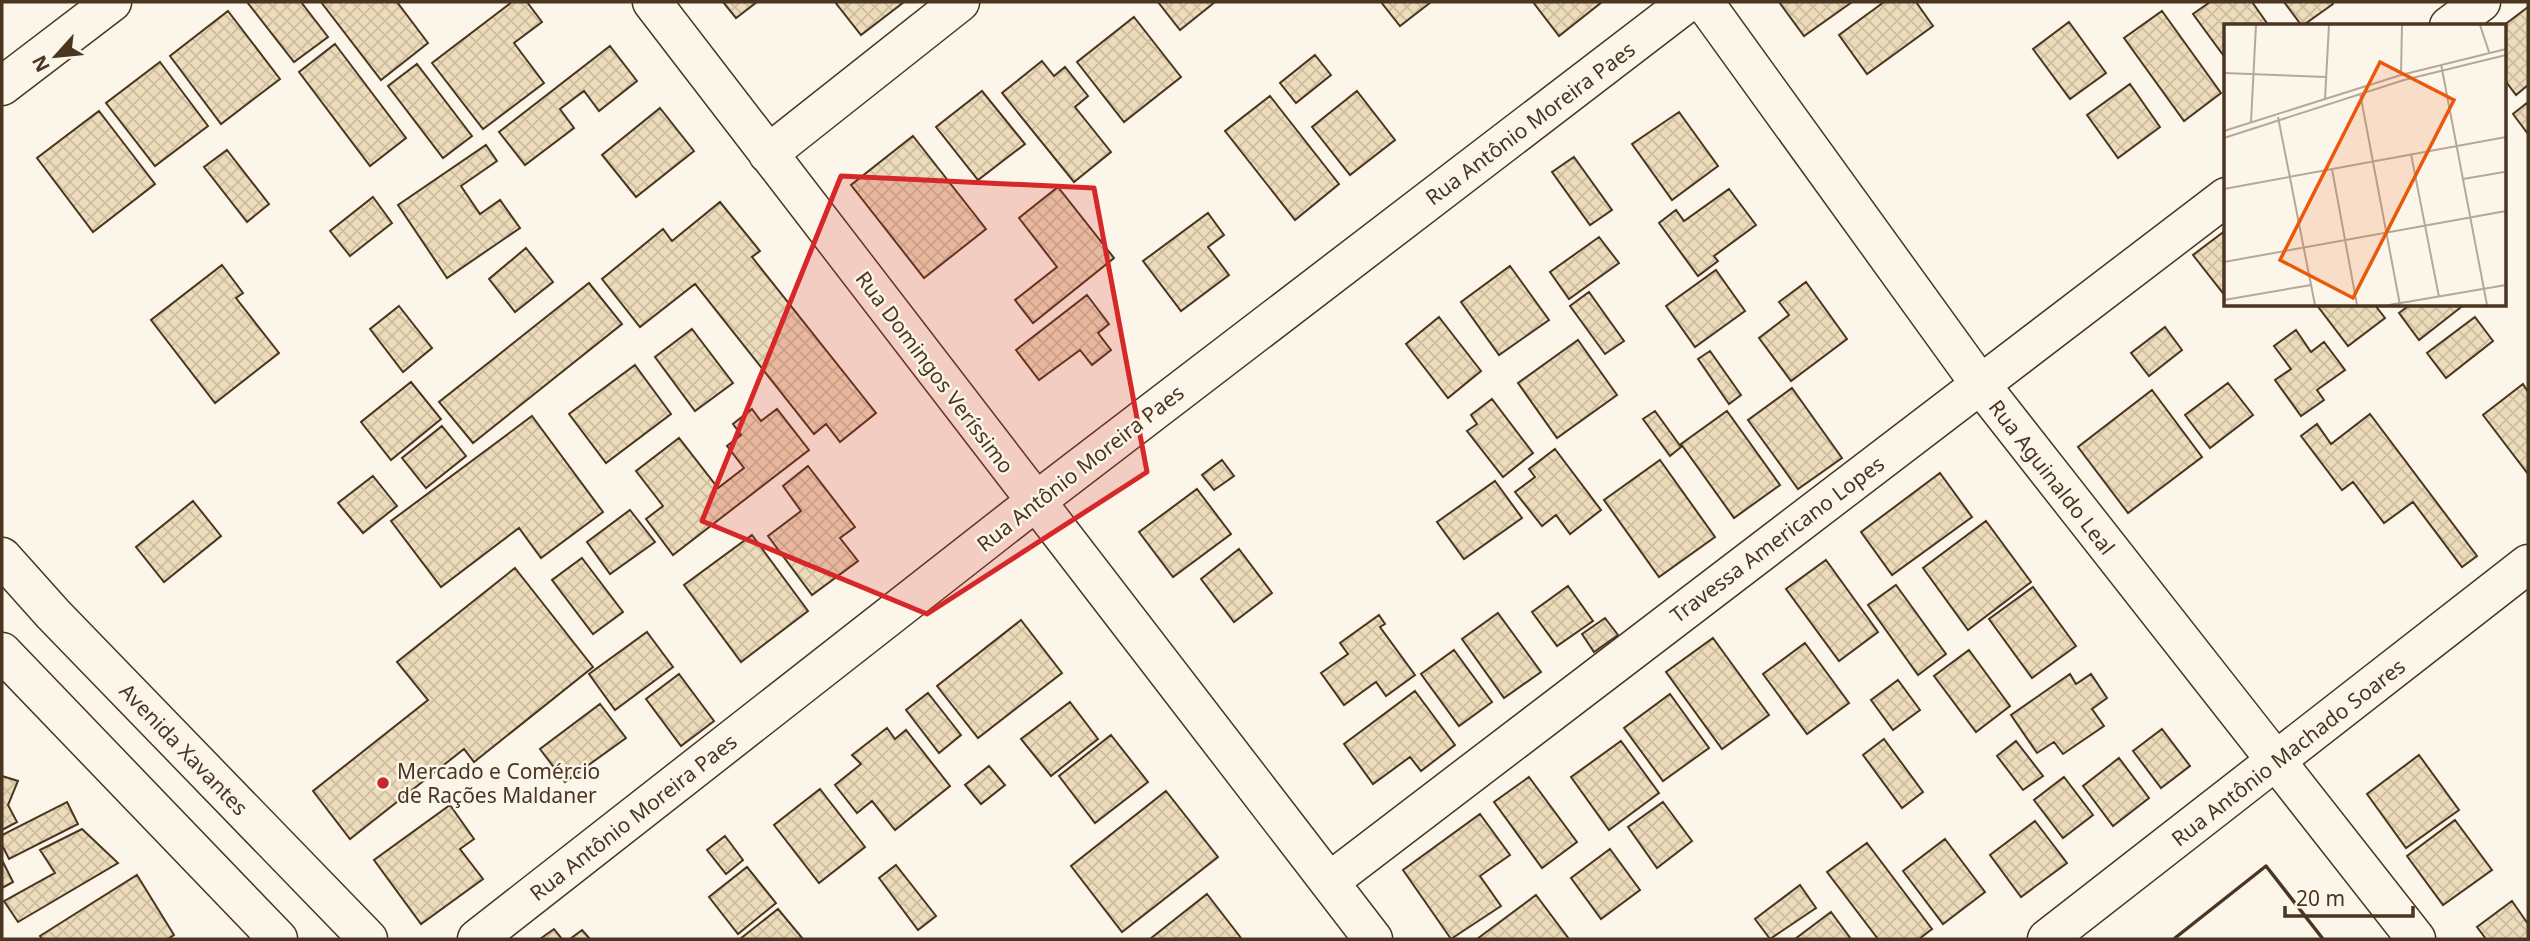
<svg xmlns="http://www.w3.org/2000/svg" width="2530" height="941" viewBox="0 0 2530 941" font-family="'Noto Sans',sans-serif">
	<style>
		.building { fill: url(#building-cross-hatch); stroke: #4a3520; stroke-width: 2 }
		.lines { fill: none; stroke-linecap: round; stroke-linejoin: round }
		.minor-casing { stroke: #4a3520; stroke-width: 41 }
		.tertiary-casing { stroke: #4a3520; stroke-width: 41 }
		.secondary-casing { stroke: #4a3520; stroke-width: 41 }
		.minor { stroke: #fbf6e9; stroke-width: 38 }
		.tertiary { stroke: #fbf6e9; stroke-width: 38 }
		.secondary { stroke: #fbf6e9; stroke-width: 38 }
		.wall { stroke: #4a3520; stroke-width: 3.5 }
		.marked { fill: #d62828; fill-opacity: 0.2; stroke: #d62828; stroke-width: 5; stroke-linejoin: round }
		.poi-dot { fill: #c62828; stroke: #fbf6e9; stroke-width: 2.5 }
		.labels { text-anchor: middle; dominant-baseline: central; stroke-width: 5; stroke-linejoin: round; paint-order: stroke }
		.street-label { font-size: 21px; fill: #4a3520; stroke: #fbf6e9 }
		.poi-label { font-size: 21px; fill: #4a3520; stroke: #fbf6e9; text-anchor: start }
		.inset-road { fill: none; stroke: #b4a999; stroke-width: 2 }
		.view { fill: #e8590c; fill-opacity: 0.15; stroke: #e8590c; stroke-width: 3.5 }
		.inset-edge { fill: none; stroke: #4a3520; stroke-width: 3.5 }
	</style>
	<defs>
		<pattern id="building-cross-hatch" width="8" height="8" patternUnits="userSpaceOnUse" patternTransform="scale(1.75)"><rect width="8" height="8" fill="#ecdcbc"/><path d="M0 0l8 8M0 8l8-8" fill="none" stroke="#ccbda1"/></pattern>
	</defs>
	<rect width="100%" height="100%" fill="#fbf6e9"/>
	<path class="building" d="M247,2h54l27,35 -34,25z
		M321,2h76l31,41 -47,37z
		M512,2h15l15,20 -28,21 30,40 -61,46 -51,-66z
		M723,2h34l-21,16z
		M835,2h69l-43,33z
		M1158,2h57l-35,28z
		M1381,2h50l-31,24z
		M1533,2h69l-43,34z
		M1779,2h73l-48,34z
		M1884,2h32l17,24 -66,48 -28,-39z
		M2210,2h42l17,24h-43v33l-33,-45z
		M2284,2h48l1,2 -31,22z
		M2528,7v78l-12,10 -12,-16 2,-29 -3,-24z
		M228,11l52,68 -59,45 -51,-68z
		M2162,11l59,82 -37,28 -60,-83z
		M1134,17l47,60 -57,45 -47,-60z
		M2069,22l37,51 -36,26 -37,-50z
		M335,44l71,94 -36,28 -71,-94z
		M610,46l27,35 -38,30 -15,-20 -24,18 14,19 -49,37 -26,-33z
		M1315,55l16,20 -35,28 -16,-20z
		M1042,61l12,15 11,-9 23,29 -13,11 36,45 -37,30 -72,-89z
		M160,62l48,64 -53,40 -49,-63z
		M417,64l55,72 -29,22 -55,-72z
		M2130,84l30,43 -42,31 -31,-43z
		M982,91l43,53 -47,36 -42,-53z
		M1357,91l38,49 -45,35 -38,-48z
		M1270,96l69,88 -44,36 -70,-89z
		M2528,102v32l-15,-20z
		M660,108l34,43 -58,46 -34,-42z
		M99,111l56,73 -62,48 -56,-74z
		M1679,112l39,54 -46,34 -40,-56z
		M913,136l73,93 -62,49 -73,-93z
		M486,145l11,16 -36,25 19,28 20,-14 20,28 -73,50 -49,-73z
		M227,150l42,54 -22,18 -43,-55z
		M1574,157l38,53 -22,15 -38,-53z
		M1058,187l56,71 -81,65 -18,-23 42,-33 -38,-49z
		M1729,189l27,36 -42,31 4,5 -20,15 -39,-53 17,-13 8,11z
		M373,197l19,26 -42,33 -20,-25z
		M720,202l40,49 -8,6 124,156 -36,29 -14,-18 -12,10 -119,-150 -55,43 -38,-48 61,-50 9,12z
		M1208,213l16,22 -16,12 21,28 -48,36 -38,-50z
		M2226,230v67l-33,-42z
		M1599,237l20,26 -50,36 -19,-27z
		M526,248l27,34 -38,30 -26,-33z
		M222,265l21,28 -7,5 43,55 -64,50 -64,-83z
		M1510,266l39,54 -50,35 -38,-53z
		M1716,270l29,41 -50,36 -29,-41z
		M1806,282l41,57 -56,42 -32,-43 30,-23 -10,-13z
		M589,283l33,41 -149,119 -34,-41z
		M1589,292l35,49 -19,13 -35,-48z
		M1087,295l22,29 -11,9 13,17 -19,15 -12,-15 -41,30 -23,-30z
		M2316,304h58l11,14 -37,28z
		M2411,304h54l-46,36 -20,-27z
		M399,306l33,42 -29,24 -33,-43z
		M1439,317l42,54 -33,27 -42,-54z
		M2475,317l18,24 -47,37 -19,-25z
		M2165,327l17,23 -33,26 -18,-23z
		M692,329l41,54 -38,28 -40,-54z
		M2296,330l15,22 13,-10 21,28 -28,20 7,10 -23,16 -26,-36 16,-11 -17,-23z
		M1578,340l39,55 -60,43 -39,-55z
		M1710,351l31,44 -12,9 -31,-45z
		M635,365l36,49 -65,49 -37,-49z
		M411,382l30,37 -50,41 -30,-38z
		M2228,383l25,32 -43,33 -25,-33z
		M2523,384l5,8v82l-45,-59z
		M1792,388l50,70 -44,31 -50,-69z
		M2152,390l50,67 -74,56 -50,-66z
		M1492,399l41,54 -30,24 -36,-46 10,-7 -6,-9z
		M752,409l9,12 16,-12 32,41 -136,105 -27,-36 17,-13 -27,-35 43,-33 39,50 26,-20 -17,-22 14,-11 -8,-11z
		M1655,411l26,36 -11,9 -27,-37z
		M1727,411l53,74 -46,33 -53,-74z
		M2370,414l107,142 -15,11 -49,-65 -29,21 -31,-41 -11,8 -41,-54 16,-12 14,20z
		M532,416l71,96 -62,46 -22,-30 -78,59 -50,-66z
		M442,426l24,30 -40,32 -24,-30z
		M1555,449l46,61 -31,24 -14,-19 -14,11 -27,-34 20,-15 -6,-8z
		M1222,460l12,16 -20,14 -12,-15z
		M1660,460l55,77 -56,40 -55,-77z
		M808,466l47,61 -15,11 18,23 -46,34 -44,-59 33,-25 -18,-25z
		M1940,473l32,44 -80,58 -31,-43z
		M373,476l24,30 -34,27 -25,-30z
		M1495,481l27,37 -58,41 -27,-37z
		M1197,489l34,45 -58,43 -34,-45z
		M193,501l28,35 -57,46 -28,-35z
		M630,510l25,32 -45,32 -23,-32z
		M1986,521l45,61 -63,48 -45,-62z
		M752,535l56,76 -67,51 -57,-77z
		M1239,549l33,44 -38,29 -33,-43z
		M582,558l41,54 -30,22 -41,-54z
		M1826,560l52,72 -39,29 -53,-72z
		M515,568l78,99 -119,95 -10,-13 -114,90 -37,-48 115,-91 -31,-38z
		M1896,585l50,69 -28,21 -50,-70z
		M1568,586l25,35 -36,25 -25,-34z
		M2033,587l43,59 -44,32 -43,-59z
		M1498,613l43,59 -37,26 -42,-59z
		M1379,615l6,9 -5,3 35,48 -29,21 -10,-14 -32,23 -23,-32 27,-19 -8,-11z
		M1605,618l13,17 -24,17 -12,-18z
		M1021,620l41,53 -84,65 -41,-52z
		M647,632l26,35 -58,43 -26,-36z
		M1713,638l56,77 -47,34 -56,-77z
		M1805,643l44,60 -42,31 -44,-60z
		M1454,650l38,52 -33,24 -38,-52z
		M1969,650l41,56 -34,26 -42,-56z
		M679,674l35,47 -33,25 -35,-47z
		M2070,674l6,10 15,-10 16,24 -15,11 12,17 -41,28 -9,-12 -17,11 -26,-38z
		M1898,680l22,30 -27,20 -22,-30z
		M1415,691l40,54 -34,26 -11,-14 -37,27 -29,-40z
		M928,693l33,42 -22,18 -33,-43z
		M1670,694l39,54 -46,33 -39,-53z
		M1070,702l28,37 -47,37 -30,-37z
		M600,704l26,34 -61,44 -25,-33z
		M887,728l8,11 11,-9 44,56 -55,44 -23,-29 -15,12 -22,-28 26,-21 -9,-9z
		M2162,729l28,37 -29,22 -28,-37z
		M1111,735l37,47 -53,41 -36,-47z
		M1884,739l39,53 -21,16 -39,-53z
		M1621,741l38,52 -50,37 -38,-53z
		M2016,741l27,35 -20,14 -26,-34z
		M2419,755l40,55 -53,38 -39,-54z
		M2119,758l30,40 -36,28 -30,-40z
		M989,766l16,19 -24,19 -16,-19z
		M2,776l16,5 -10,24 9,17 -15,8z
		M1529,777l48,65 -35,26 -48,-66z
		M2064,777l29,38 -30,23 -29,-38z
		M820,789l45,58 -46,36 -45,-58z
		M1166,791l52,66 -96,75 -51,-66z
		M67,802l11,22 -69,35 -7,-14v-10z
		M1663,802l29,39 -35,27 -29,-41z
		M450,805l24,34 -14,10 23,30 -62,45 -47,-64z
		M1480,814l30,41 -30,21 21,30 -50,33 -48,-69z
		M2455,820l37,50 -49,35 -36,-49z
		M2035,821l32,42 -46,34 -31,-42z
		M82,829l36,34 -100,59 -14,-21 51,-28 -15,-23z
		M725,836l18,24 -17,14 -19,-24z
		M1945,839l40,53 -42,32 -40,-53z
		M1867,843l65,86 -13,10h-41l-51,-67z
		M1610,849l30,41 -39,29 -30,-41z
		M2,860l11,22 -11,6z
		M896,865l40,51 -18,14 -39,-52z
		M747,867l29,36 -38,31 -29,-37z
		M137,875l37,60 -6,4h-126l-2,-3z
		M1800,885l16,23 -46,31 -15,-20z
		M1207,894l34,44 -91,1z
		M1536,895l33,44h-92z
		M2512,901l16,23v15h-42l-9,-12z
		M778,909l25,30h-63z
		M1831,912l20,27h-56z
		M554,929l8,10h-22z
		M582,930l8,9h-20z"/>
	<g class="lines">
		<defs>
			<path id="minor" d="M652,2l721,937
				M1704,2l276,382 436,555
				M2449,26l32,-24
				M768,154l192,-152
				M1329,882l897,-685
				M477,939l558,-437 653,-500"/>
			<path id="tertiary" d="M2,86l110,-84
				M2047,939l481,-375"/>
			<path id="secondary" d="M2,557l51,57 315,325
				M2,652l276,287"/>
		</defs>
		<use href="#minor" class="minor-casing"/>
		<use href="#tertiary" class="tertiary-casing"/>
		<use href="#secondary" class="secondary-casing"/>
		<use href="#minor" class="minor"/>
		<use href="#tertiary" class="tertiary"/>
		<use href="#secondary" class="secondary"/>
		<path class="wall" d="M2175,938l91,-72 57,73"/>
	</g>
	<path class="marked" d="M841,176l253,12 53,284 -220,142 -225,-93z"/>
	<circle class="poi-dot" cx="383" cy="783" r="7"/>
	<g class="labels">
		<g class="street-label">
			<text transform="translate(1530 123) rotate(-37)">Rua Antônio Moreira Paes</text>
			<text transform="translate(935 372) rotate(53)">Rua Domingos Veríssimo</text>
			<text transform="translate(1080 468) rotate(-38)">Rua Antônio Moreira Paes</text>
			<text transform="translate(2052 477) rotate(52)">Rua Aguinaldo Leal</text>
			<text transform="translate(1777 539) rotate(-37)">Travessa Americano Lopes</text>
			<text transform="translate(184 749) rotate(46)">Avenida Xavantes</text>
			<text transform="translate(2288 752) rotate(-38)">Rua Antônio Machado Soares</text>
			<text transform="translate(633 817) rotate(-38)">Rua Antônio Moreira Paes</text>
		</g>
		<g class="poi-label">
			<text x="397" y="771">Mercado e Comércio<tspan x="397" dy="24">de Rações Maldaner</tspan></text>
		</g>
	</g>
	<g transform="translate(2224 24)">
		<rect width="282" height="282" fill="#fbf6e9"/>
		<path class="inset-road" d="M256,1l9,27M217,40l46,241M0,49l102,4M177,51l1,-50M136,69l40,212M101,75l4,-74M54,93l37,188M27,98l5,-97M0,107l177,-56 105,-26M0,114l180,-58 102,-25M187,130l28,143M108,145l25,136M239,155l41,-7M0,165l282,-52M0,238l282,-51M0,276l87,-15M165,281l117,-20"/>
		<path class="view" d="M156,38l74,38 -101,198 -73,-38z"/>
		<rect width="282" height="282" class="inset-edge"/>
	</g>
	<rect width="2530" height="941" fill="none" stroke="#4a3520" stroke-width="7"/>
	<g transform="translate(56 56) rotate(243)" stroke="#fbf6e9" stroke-width="5" paint-order="stroke">
	<path d="M0-5L12 26L0 18L-12 26Z" fill="#4a3520"/>
	<text y="-10" font-size="19" font-weight="bold" text-anchor="middle" fill="#4a3520">N</text>
	</g>
	<path d="M2285 906v10h128v-10" fill="none" stroke="#4a3520" stroke-width="3.5"/>
	<text x="2296" y="906" font-size="21" fill="#4a3520" stroke="#fbf6e9" stroke-width="5" paint-order="stroke">20 m</text>
</svg>
